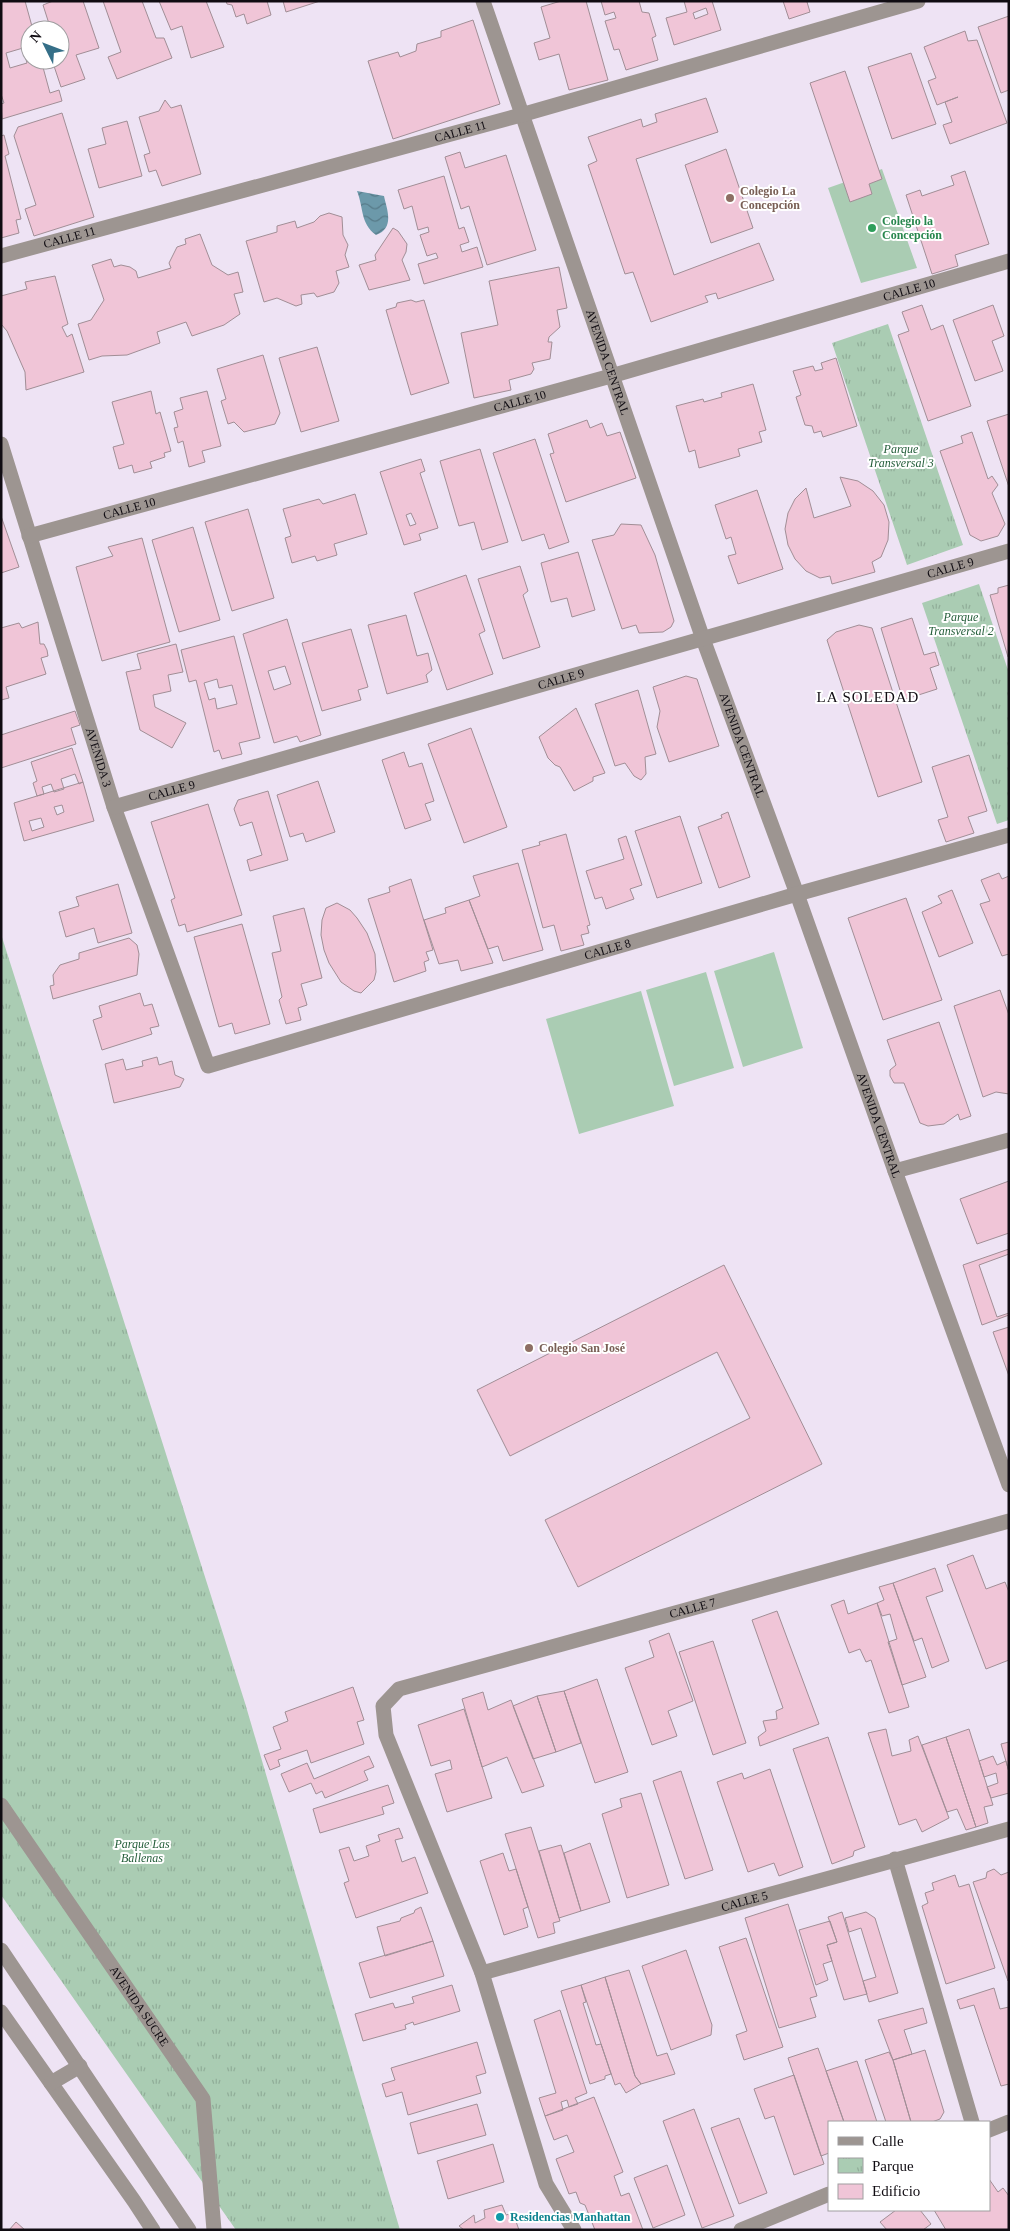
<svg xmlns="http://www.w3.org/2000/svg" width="1010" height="2231" viewBox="0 0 1010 2231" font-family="Georgia,serif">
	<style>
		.green { fill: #aaccb3 }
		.park { fill: url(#park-tufts) }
		.water { fill: url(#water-waves) }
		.building { fill: #f0c5d7; stroke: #a18e96; fill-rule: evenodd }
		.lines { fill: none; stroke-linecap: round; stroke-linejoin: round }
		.street { stroke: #9d9591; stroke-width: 15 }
		.education-dot { fill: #8d6e63; stroke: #fff; stroke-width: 2 }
		.leisure-dot { fill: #2e9e5b; stroke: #fff; stroke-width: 2 }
		.culture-dot { fill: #0f9aa8; stroke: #fff; stroke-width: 2 }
		.labels { text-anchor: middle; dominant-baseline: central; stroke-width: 4; stroke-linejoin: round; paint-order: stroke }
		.street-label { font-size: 12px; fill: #100c12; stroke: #fff }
		.education-label { font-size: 12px; font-weight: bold; fill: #785e54; stroke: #fff; text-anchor: start }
		.leisure-label { font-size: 12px; font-weight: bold; fill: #27864d; stroke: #fff; text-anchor: start }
		.park-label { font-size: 12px; font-style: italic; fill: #235d39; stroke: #fff }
		.culture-label { font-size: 12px; font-weight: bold; fill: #0d838f; stroke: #fff; text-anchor: start }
		.quarter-label { font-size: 15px; letter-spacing: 1px; fill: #100c12; stroke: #fff }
	</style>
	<defs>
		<pattern id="park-tufts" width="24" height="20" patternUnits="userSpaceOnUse" patternTransform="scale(1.25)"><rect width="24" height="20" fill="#aaccb3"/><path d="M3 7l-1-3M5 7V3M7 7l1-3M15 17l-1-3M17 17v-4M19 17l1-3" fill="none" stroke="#91ae99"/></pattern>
		<pattern id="water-waves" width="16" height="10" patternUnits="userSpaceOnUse" patternTransform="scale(1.25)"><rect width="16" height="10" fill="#6c99aa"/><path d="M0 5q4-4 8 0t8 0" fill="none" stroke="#577b89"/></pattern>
	</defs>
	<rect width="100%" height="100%" fill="#eee3f4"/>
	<path class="green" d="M882,169l35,99 -56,15 -33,-95z
		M774,952l29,96 -60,19 -29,-96z
		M706,972l28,96 -60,18 -28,-96z
		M641,991l33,115 -95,28 -33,-115z"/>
	<path class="park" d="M888,324l75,221 -56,20 -75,-222z
		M979,584l30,89v147l-12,4 -75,-221z
		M1,934l244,769 155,527h-164l-235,-335z"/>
	<path class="water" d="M357,191l27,5c3,14 11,32 -8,39 -16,-12 -12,-26 -19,-44z"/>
	<path class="building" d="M1,1h24l8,29h-3v30h11l9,33 9,-3 3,11 -60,18 -1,-15 3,-1 -3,-9zM23,48l4,15 -17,5 -4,-15z
		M53,1h30l16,47 -23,7 9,24 -24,8 -9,-27h8v-30h-9l-8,-25z
		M103,1h39l14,37h8l8,20 -55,21 -9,-22 13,-5z
		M159,1h47l18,46 -33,11 -9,-32 -11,4z
		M226,1h41l4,14 -24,9 -3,-10 -8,3 -4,-12 -5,-1z
		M283,1h37l-34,11z
		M561,1h25l22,79 -39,10 -10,-36 -20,6 -5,-17 16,-5 -9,-31z
		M601,1h38l3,11 7,1 7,23 -4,2 6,22 -32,10 -7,-21 -5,1 -9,-29 11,-3 -2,-6 -9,3z
		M684,1h28l9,29 -47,15 -8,-27 21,-6zM706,8l2,6 -13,5 -2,-6z
		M783,1h27l-3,1 3,10 -21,7z
		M1009,16v74l-8,3 -23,-66z
		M473,20l27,84 -107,35 -25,-78 30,-9 2,5 16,-6 1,-7 24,-7v-6z
		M965,31l3,10 9,-1 30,83 -57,21 -7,-19 9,-3 -7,-20 13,-5 -21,8 -9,-24 8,-3 -12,-31z
		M911,53l25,71 -44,15 -24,-72z
		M845,71l37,108 -13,5 3,10 -22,8 -40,-119z
		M706,98l12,34 -82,27 38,116 85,-32 15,37 -56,19 -2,-6 -11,3 3,6 -57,20 -18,-50 -8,2 -37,-109 9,-4 -9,-24 53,-18 2,8 14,-5 -2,-8z
		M165,100l6,8 10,-3 20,69 -39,12 -6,-16 -7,2 -5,-17 6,-2 -11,-36 20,-6z
		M62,113l32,104 -60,19 -9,-27 11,-4 -22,-69 4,-9z
		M127,121l15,55 -43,12 -11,-39 18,-5 -4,-16z
		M4,135l5,19 -4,2 16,63 -5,1 3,13 -18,5v-102z
		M726,149l27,79 -42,15 -26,-78z
		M460,152l5,16 41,-13 30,95 -49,15 -18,-59 -8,3 -16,-52z
		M965,171l24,73 -34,11 3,11 -26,8 -26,-79 14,-5 2,6 32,-11 -3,-9z
		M444,176l15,53 5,-2 5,15 -9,3 2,7 15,-5 6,20 -59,17 -6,-20 20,-6 -2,-5 -9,3 -7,-21 9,-3 -1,-5 -10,3 -6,-24 -8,3 -6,-19z
		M329,213l13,4 1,18 5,10 -3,10 4,12 -13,4 3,12 -5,9 -17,5 -3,-4 -13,2 1,9 -6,2 -19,-8 -13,4 -18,-61 31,-9v-6l18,-5 2,7 17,-6 6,-6z
		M393,228l5,3 9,13 -1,8 -4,8 8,20 -41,10 -10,-25 17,-5 -1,-5z
		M200,234l12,31 16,10 10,-3 5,20 -9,2 6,20 -16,11 -32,11 -6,-14 -29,10 3,11 -33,12 -25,1 -13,4 -11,-36 13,-4 13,-20 -12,-35 19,-6 3,8 7,-2 9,2 6,4 2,7 33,-10 -2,-5 8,-16 9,-3 -1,-5z
		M559,267l8,41 -10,2 3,17 -11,10 -1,5h4l-2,17 -18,4 2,6 -3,5 -22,6 2,10 -37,8 -13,-65 37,-8 -9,-44z
		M55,276l13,48 -6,3 5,10 5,-3 12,38 -58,18 -1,-18 -18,-41 -6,-7v-28l26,-7 -2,-7z
		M411,300l5,2 8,-2 25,83 -38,12 -25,-85 10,-3 1,-4z
		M922,305l9,25 12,-5 28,81 -43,15 -30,-86 11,-4 -7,-19z
		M993,305l11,31 -12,5 11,30 -28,10 -22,-61z
		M317,347l22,74 -38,11 -22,-74z
		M263,355l17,58 -5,11 -31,8 -10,-10 -6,2 -7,-23 5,-2 -9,-30z
		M836,358l21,68 -34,11 -2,-6 -7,2 -2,-7 -7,-1 -9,-28 5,-2 -8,-24 20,-5 2,5 8,-2 -2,-6z
		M753,384l13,46 -7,2 3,10 -24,7 2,7 -41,12 -4,-18 -6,2 -13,-46 27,-7 1,3 18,-5 -1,-4z
		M151,391l5,23 4,-2 11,39 -7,2 1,4 -15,5 2,6 -18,5 -2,-8 -13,4 -6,-22 11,-3 -12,-42z
		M207,391l14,55 -19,5 3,11 -16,5 -6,-26 -5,2 -4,-15 4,-1 -4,-15 9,-3 -3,-11z
		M1009,414v73l-22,-66z
		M587,420l3,8 12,-5 5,13 13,-4 16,46 -70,24 -16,-48 4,-1 -6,-19z
		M972,432l16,47 4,-3 6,9 -6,8 13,31 -7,12 -17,5 -11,-6 -30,-84 23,-8 -2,-7z
		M535,439l34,103 -20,7 -5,-15 -22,7 -29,-88z
		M480,449l28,93 -26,8 -8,-28 -15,4 -19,-65z
		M421,459l4,12 -5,2 18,55 -19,6 2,6 -17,5 -24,-73zM411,513l5,11 -6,2 -4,-11z
		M840,477l18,4 15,10 11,14 5,17 -1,18 -7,17 -9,5 3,10 -43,12 -2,-8 -10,2 -14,-7 -11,-12 -7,-14 -3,-16 3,-16 7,-14 11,-11 8,30 37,-12z
		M757,490l26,79 -45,15 -10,-28 8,-2 -5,-17 -5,2 -11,-34z
		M355,494l12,40 -33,10 3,11 -20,6 -2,-5 -23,7 -7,-25 6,-2 -8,-27 36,-10 4,5z
		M248,509l26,89 -42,13 -27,-89z
		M1,516l18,51 -18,6z
		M621,524l20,1 14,30 19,66 -3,6 -8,5 -24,1 -3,-8 -14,4 -30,-89 22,-5z
		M193,527l27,93 -41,12 -27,-92z
		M142,538l28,104 -68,19 -26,-94 37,-11 -5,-9z
		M578,552l17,58 -23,7 -5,-19 -16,4 -10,-39z
		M520,566l8,25 -5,4 17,52 -37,12 -25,-80z
		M466,575l19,56 -6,3 14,40 -46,16 -33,-97z
		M1009,585v72h-1l-18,-62 8,-2v-5z
		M406,615l11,41 11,-3 4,17 -6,5 2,7 -41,12 -19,-69z
		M912,618l12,37 11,-3 4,13 -9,3 7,21 -34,11 -22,-72z
		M287,619l34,116 -21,7 -3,-6 -23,7 -31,-109zM285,666l6,18 -17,6 -6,-19z
		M38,622l2,22h4l3,6 1,6 -7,2 5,16 -40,13 3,11 -8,2v-72l18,-5 3,5z
		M859,625l13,3 50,154 -44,15 -51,-157 9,-8z
		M351,629l17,58 -10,3 3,10 -39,11 -20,-68z
		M234,636l26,102 -21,5 3,11 -20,5 -3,-9 -5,2 -18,-72 -7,2 -8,-32zM217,679l2,9 13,-3 5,19 -20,5 -2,-11 -6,2 -5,-17z
		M176,644l7,28 -15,3 3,16 -18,4 2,12 31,16 -14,25 -32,-18 -14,-58 15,-3 -4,-15z
		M686,676l11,3 22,67 -50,16 -12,-35 3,-16 -7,-24z
		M638,690l18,64 -11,3 1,17 -5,6 -7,-4 -9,-13 -10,3 -20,-62z
		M576,708l29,65 -12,4v4l-19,10 -14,-24 -5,-2 -7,-7 -9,-21z
		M75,711l5,14 -9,3 5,16 -75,24v-33z
		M471,728l36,99 -43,16 -36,-99z
		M72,748l11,34 -4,2 -4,-10 -14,5 3,10 -10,3 -3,-8 -9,3 2,7 -7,2 -4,-13 4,-2 -6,-19z
		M404,752l5,15 13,-4 12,38 -9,3 6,16 -26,9 -23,-69z
		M969,755l18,56 -19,6 6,16 -28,9 -8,-22 10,-3 -16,-50z
		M318,781l17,51 -29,10 -3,-9 -13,4 -13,-42z
		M83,782l11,39 -70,20 -10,-38zM62,805l2,7 -7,3 -3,-8zM41,818l3,9 -12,4 -3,-10z
		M268,791l20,69 -38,11 -3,-11 15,-5 -10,-33 -12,4 -6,-17 4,-9z
		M208,804l34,111 -55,17 -2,-8 -6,2 -8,-26 4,-2 -24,-76z
		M728,812l22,65 -31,11 -21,-61 24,-9 -1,-3z
		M680,816l22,67 -45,15 -22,-67z
		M566,834l24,91 -3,1 2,7 -8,2 3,10 -23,6 -7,-26 -11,3 -21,-78 18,-5 -1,-3z
		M626,836l16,49 -12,4 4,10 -28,10 -4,-12 -7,2 -9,-28 38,-12 -6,-20z
		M518,863l25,87 -40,11 -5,-15 -10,3 -19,-49 11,-4 -7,-20z
		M999,873l3,6 7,-3v78l-7,2 -22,-52 10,-3 -9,-21z
		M411,879l22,71 -7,2 3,8 -5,2 2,9 -32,11 -26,-83 22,-7 -1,-5z
		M118,884l14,49 -34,10 -4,-15 -28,9 -7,-25 20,-6 -3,-9z
		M952,890l21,53 -34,14 -17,-45 20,-9 -4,-7z
		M906,898l36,102 -59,20 -35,-102z
		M469,900l24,63 -32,8 -3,-11 -19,4 -15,-44 22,-7 -1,-5z
		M337,903l13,7 7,8 10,15 8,21 1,18 -2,8 -13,13 -7,-2 -13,-9 -12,-19 -5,-13 -3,-15 1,-15 4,-12z
		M304,908l18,70 -21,6 6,21 -9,3 3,12 -15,4 -7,-24 3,-3 -10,-44 9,-2 -8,-35z
		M242,924l28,100 -35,10 -3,-11 -13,4 -25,-90z
		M129,938l8,7 2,9 -2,21 -84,24 -3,-13 4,-1 -1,-10 7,-10 19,-6v-6z
		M1000,990l9,25v79l-13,-2 -13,5 -29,-91z
		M140,993l4,13 8,-2 7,22 -9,2 2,6 -50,16 -9,-30 9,-3 -3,-11z
		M939,1022l32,94 -11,4 -2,-6 -14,10 -16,2 -8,-3 -16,-40h-10l-4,-7v-6l6,-5 -9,-25z
		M157,1057l2,8 13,-4 3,14 9,4 -4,8 -66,16 -9,-39 18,-5 3,11 17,-4 -1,-5z
		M1009,1181v52l-32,11 -17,-45z
		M1009,1249v66l-27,10 -19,-60z
		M1009,1254v59l-12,4 -18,-52z
		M724,1265l98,199 -244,123 -33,-67 205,-102 -33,-66 -207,104 -33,-66z
		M1009,1327v49l-16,-44z
		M973,1555l13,34 19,-7 4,10v68l-23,9 -39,-104z
		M935,1568l8,23 -17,6 23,64 -17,7 -10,-30 -8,3 -21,-58z
		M893,1583l33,94 -24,8 -14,-43 9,-3 -7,-25 -8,2 -5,-13 7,-3 -5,-13z
		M844,1600l4,14 29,-11 32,104 -20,6 -18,-53 -5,2 -6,-13 -11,4 -18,-48z
		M777,1611l42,113 -59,22 -2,-9 8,-6 -3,-10 14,-2 -1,-8 7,-3 -31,-88z
		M669,1633l24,68 -25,10 9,25 -25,9 -27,-77 29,-11 -5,-16z
		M713,1641l33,102 -33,12 -34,-103z
		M597,1679l31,93 -33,11 -31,-92z
		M353,1687l11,33 -7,2 7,22 -53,19 -4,-13 -29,10 2,6 -10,4 -6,-15 17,-6 -8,-22 15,-6 -3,-9z
		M564,1691l17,52 -25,9 -19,-56z
		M483,1692l5,18 23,-10 33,86 -22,7 -15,-36 -25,10 -20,-68z
		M537,1696l19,56 -23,7 -20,-53z
		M464,1709l28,89 -45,14 -12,-38 17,-5 -2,-9 -19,6 -13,-41z
		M886,1729l6,27 19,-5 -2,-11 9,-4 31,82 -27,14 -6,-13 -17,6 -31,-92z
		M969,1729l24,76 -9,2 4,16 -12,4 -30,-90z
		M828,1737l37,110 -11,4 -1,5 -21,8 -39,-115z
		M946,1737l30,90 -10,3 -9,-21 -10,3 -25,-67z
		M1009,1742v30l-8,-28z
		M369,1756l5,11 -10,4 4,9 -43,18 -3,-7 -6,3 -5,-11 -22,9 -8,-18 26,-11 7,16z
		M993,1756l4,9 9,-4 3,11v21l-18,5 -4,-11 11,-4 -2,-10 -12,4 -5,-16z
		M770,1769l33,98 -24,9 -5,-13 -26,9 -31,-90 25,-9 2,6z
		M681,1771l32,99 -28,9 -32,-98z
		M388,1785l6,18 -12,4 2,7 -64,19 -7,-24z
		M641,1793l28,92 -42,13 -25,-84 20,-7 -2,-8z
		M531,1827l29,94 -7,2 2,10 -17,5 -33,-104z
		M399,1828l4,10 -8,2 7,22 13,-5 13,36 -72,25 -12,-35 5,-2 -10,-31 10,-3 5,14 15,-5 -3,-10 14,-5 -2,-6z
		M590,1843l20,59 -29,9 -17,-58z
		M561,1845l20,66 -22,7 -20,-67z
		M503,1853l6,18 7,-2 12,38 -5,2 5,18 -24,8 -24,-74z
		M994,1869l7,6 8,-3 -1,109 -35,-99 13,-4 1,-6z
		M955,1875l4,12 10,-3 26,84 -49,16 -24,-78 6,-3 -3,-10 9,-3 -2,-7z
		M788,1904l29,92 -7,2 6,19 -37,11 -34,-110z
		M421,1907l12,34 -48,15 -8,-29 23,-6 1,-3 13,-5 1,-3z
		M842,1912l25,82 -23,6 -17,-55 10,-3 -9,-25z
		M866,1912l9,6 23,75 -29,9 -6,-21 13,-4 -15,-49 -12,4 -4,-14z
		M830,1921l7,21 -10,3 5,16 -9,3 5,16 -12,5 -17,-55z
		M746,1938l37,109 -39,13 -8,-25 11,-4 -28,-84z
		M433,1941l11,35 -74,22 -11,-35z
		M686,1950l26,75 -1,10 -40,15 -29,-84z
		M629,1970l28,86 10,-3 8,21 -34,10 -6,-8 -30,-99z
		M605,1977l30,99 6,8 -15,9 -6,-10 -5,2 -34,-100z
		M452,1985l8,26 -46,14 -1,-3 -8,3 1,4 -43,12 -8,-27 38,-11 2,5 19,-5 -2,-6z
		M581,1985l5,17 -3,1 13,42 5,-1 10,30 -6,2v3l-15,5 -29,-93z
		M994,1988l6,21 9,-2v77l-8,2 -27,-81 -14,4 -3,-9z
		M923,2008l4,15 -23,7 8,24 -19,6 -15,-40z
		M560,2010l27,83 -12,5 3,6 -9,3 -2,-7 -6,2 2,8 -18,6 -6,-18 17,-5 -22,-73z
		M477,2042l9,31 -10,3 5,17 -73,22 -6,-23 -16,5 -4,-13 13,-4 -4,-12z
		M818,2048l26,74h-15v31l-8,3 -33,-98z
		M925,2050l19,62 -4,7 -8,3h-21l-18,-62z
		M889,2052l4,8 18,62h-25l-21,-62z
		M857,2061l20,61h-33l-18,-51z
		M794,2075l30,89 -30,11 -20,-59 -9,3 -11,-30z
		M594,2097l29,75 -9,4 7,20 8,-3 14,37h-48l-10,-25 -5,-2 -4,-11 -7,2 -13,-35 18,-7 -7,-17 -13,5 -9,-24z
		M477,2104l9,31 -68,19 -8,-31z
		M694,2109l40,107 -32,12 -39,-107z
		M739,2118l28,75 -28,11 -28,-76z
		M493,2144l11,38 -56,17 -11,-38z
		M667,2165l18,50 -32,13 -19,-50z
		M989,2179l9,13 5,-4 6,8v34h-63l-12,-20h55z
		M502,2205l4,10 7,-2 6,17h-55l-5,-4 15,-11 1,8 10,-5 -1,-8z
		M896,2210h24l11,14 -8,6h-36l-7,-8z
		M16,2222l9,8h-16z"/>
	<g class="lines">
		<g class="street">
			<path id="s1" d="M483,1l220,638 94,255 98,277 114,314"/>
			<path id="s2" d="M1,256l520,-141 397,-114"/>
			<path id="s3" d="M1,444l113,363 94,259 589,-172 212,-59"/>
			<path id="s4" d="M29,536l582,-160 398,-115"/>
			<path id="s5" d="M114,807l895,-256"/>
			<path d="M895,1171l114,-31"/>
			<path id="s6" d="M1,1805l202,294 11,131"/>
			<path d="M895,1859l77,263"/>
			<path d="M1,1950l188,280"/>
			<path id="s7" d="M482,1973l527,-144"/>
			<path d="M1,2012l133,189 19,29"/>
			<path d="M51,2083l29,-17"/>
			<path d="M989,2130l20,-8"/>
			<path id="s8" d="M574,2230l-28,-46 -64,-211 -96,-238 -3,-29 16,-17 610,-168"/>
			<path d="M741,2230l88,-36"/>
		</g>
	</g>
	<g class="education-dot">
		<circle cx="730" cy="198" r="5"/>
		<circle cx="529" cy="1348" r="5"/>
	</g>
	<circle class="leisure-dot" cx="872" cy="228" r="5"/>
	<circle class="culture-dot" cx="500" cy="2217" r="5"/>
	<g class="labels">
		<g class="street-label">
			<text stroke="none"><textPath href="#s2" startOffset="476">CALLE 11</textPath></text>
			<text stroke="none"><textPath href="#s2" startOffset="71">CALLE 11</textPath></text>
			<text stroke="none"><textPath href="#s4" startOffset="914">CALLE 10</textPath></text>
			<text stroke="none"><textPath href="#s1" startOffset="382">AVENIDA CENTRAL</textPath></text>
			<text stroke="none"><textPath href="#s4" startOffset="509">CALLE 10</textPath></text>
			<text stroke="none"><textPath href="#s4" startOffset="104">CALLE 10</textPath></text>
			<text stroke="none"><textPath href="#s5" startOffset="870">CALLE 9</textPath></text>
			<text stroke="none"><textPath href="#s5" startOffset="465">CALLE 9</textPath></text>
			<text stroke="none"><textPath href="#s1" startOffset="788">AVENIDA CENTRAL</textPath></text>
			<text stroke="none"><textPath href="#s3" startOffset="328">AVENIDA 3</textPath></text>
			<text stroke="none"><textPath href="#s5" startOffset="60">CALLE 9</textPath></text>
			<text stroke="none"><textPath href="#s3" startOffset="1072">CALLE 8</textPath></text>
			<text stroke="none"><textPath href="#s1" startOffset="1192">AVENIDA CENTRAL</textPath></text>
			<text stroke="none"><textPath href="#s8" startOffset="888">CALLE 7</textPath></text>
			<text stroke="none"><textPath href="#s7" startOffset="272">CALLE 5</textPath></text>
			<text stroke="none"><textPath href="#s6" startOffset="244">AVENIDA SUCRE</textPath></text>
		</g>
		<g class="education-label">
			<text x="740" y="191">Colegio La<tspan x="740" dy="14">Concepción</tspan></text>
			<text x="539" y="1348">Colegio San José</text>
		</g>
		<g class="leisure-label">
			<text x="882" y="221">Colegio la<tspan x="882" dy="14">Concepción</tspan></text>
		</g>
		<g class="park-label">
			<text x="901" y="449">Parque<tspan x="901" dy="14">Transversal 3</tspan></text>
			<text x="961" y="617">Parque<tspan x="961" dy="14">Transversal 2</tspan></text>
			<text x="142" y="1844">Parque Las<tspan x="142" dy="14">Ballenas</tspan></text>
		</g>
		<g class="culture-label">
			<text x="510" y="2217">Residencias Manhattan</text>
		</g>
		<g class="quarter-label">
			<text x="868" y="697">LA SOLEDAD</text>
		</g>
	</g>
	<rect width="1010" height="2231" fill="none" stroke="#100c12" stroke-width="5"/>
	<rect x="828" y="2121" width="162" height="90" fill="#ffffff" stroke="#9f9ea0"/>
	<rect x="838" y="2137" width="25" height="8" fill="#9d9591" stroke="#9f9ea0"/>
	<text x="872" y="2146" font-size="15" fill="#100c12">Calle</text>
	<rect x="838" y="2158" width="25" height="15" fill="url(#park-tufts)" stroke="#9f9ea0"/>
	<text x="872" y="2171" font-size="15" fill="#100c12">Parque</text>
	<rect x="838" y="2184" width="25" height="15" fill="#f0c5d7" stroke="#9f9ea0"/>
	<text x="872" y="2196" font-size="15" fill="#100c12">Edificio</text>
	<g transform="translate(45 45) rotate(312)"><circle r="24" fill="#ffffff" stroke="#9f9ea0"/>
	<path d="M0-4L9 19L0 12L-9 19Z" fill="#356f88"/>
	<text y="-8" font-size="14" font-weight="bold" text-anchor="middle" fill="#100c12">N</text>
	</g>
</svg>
